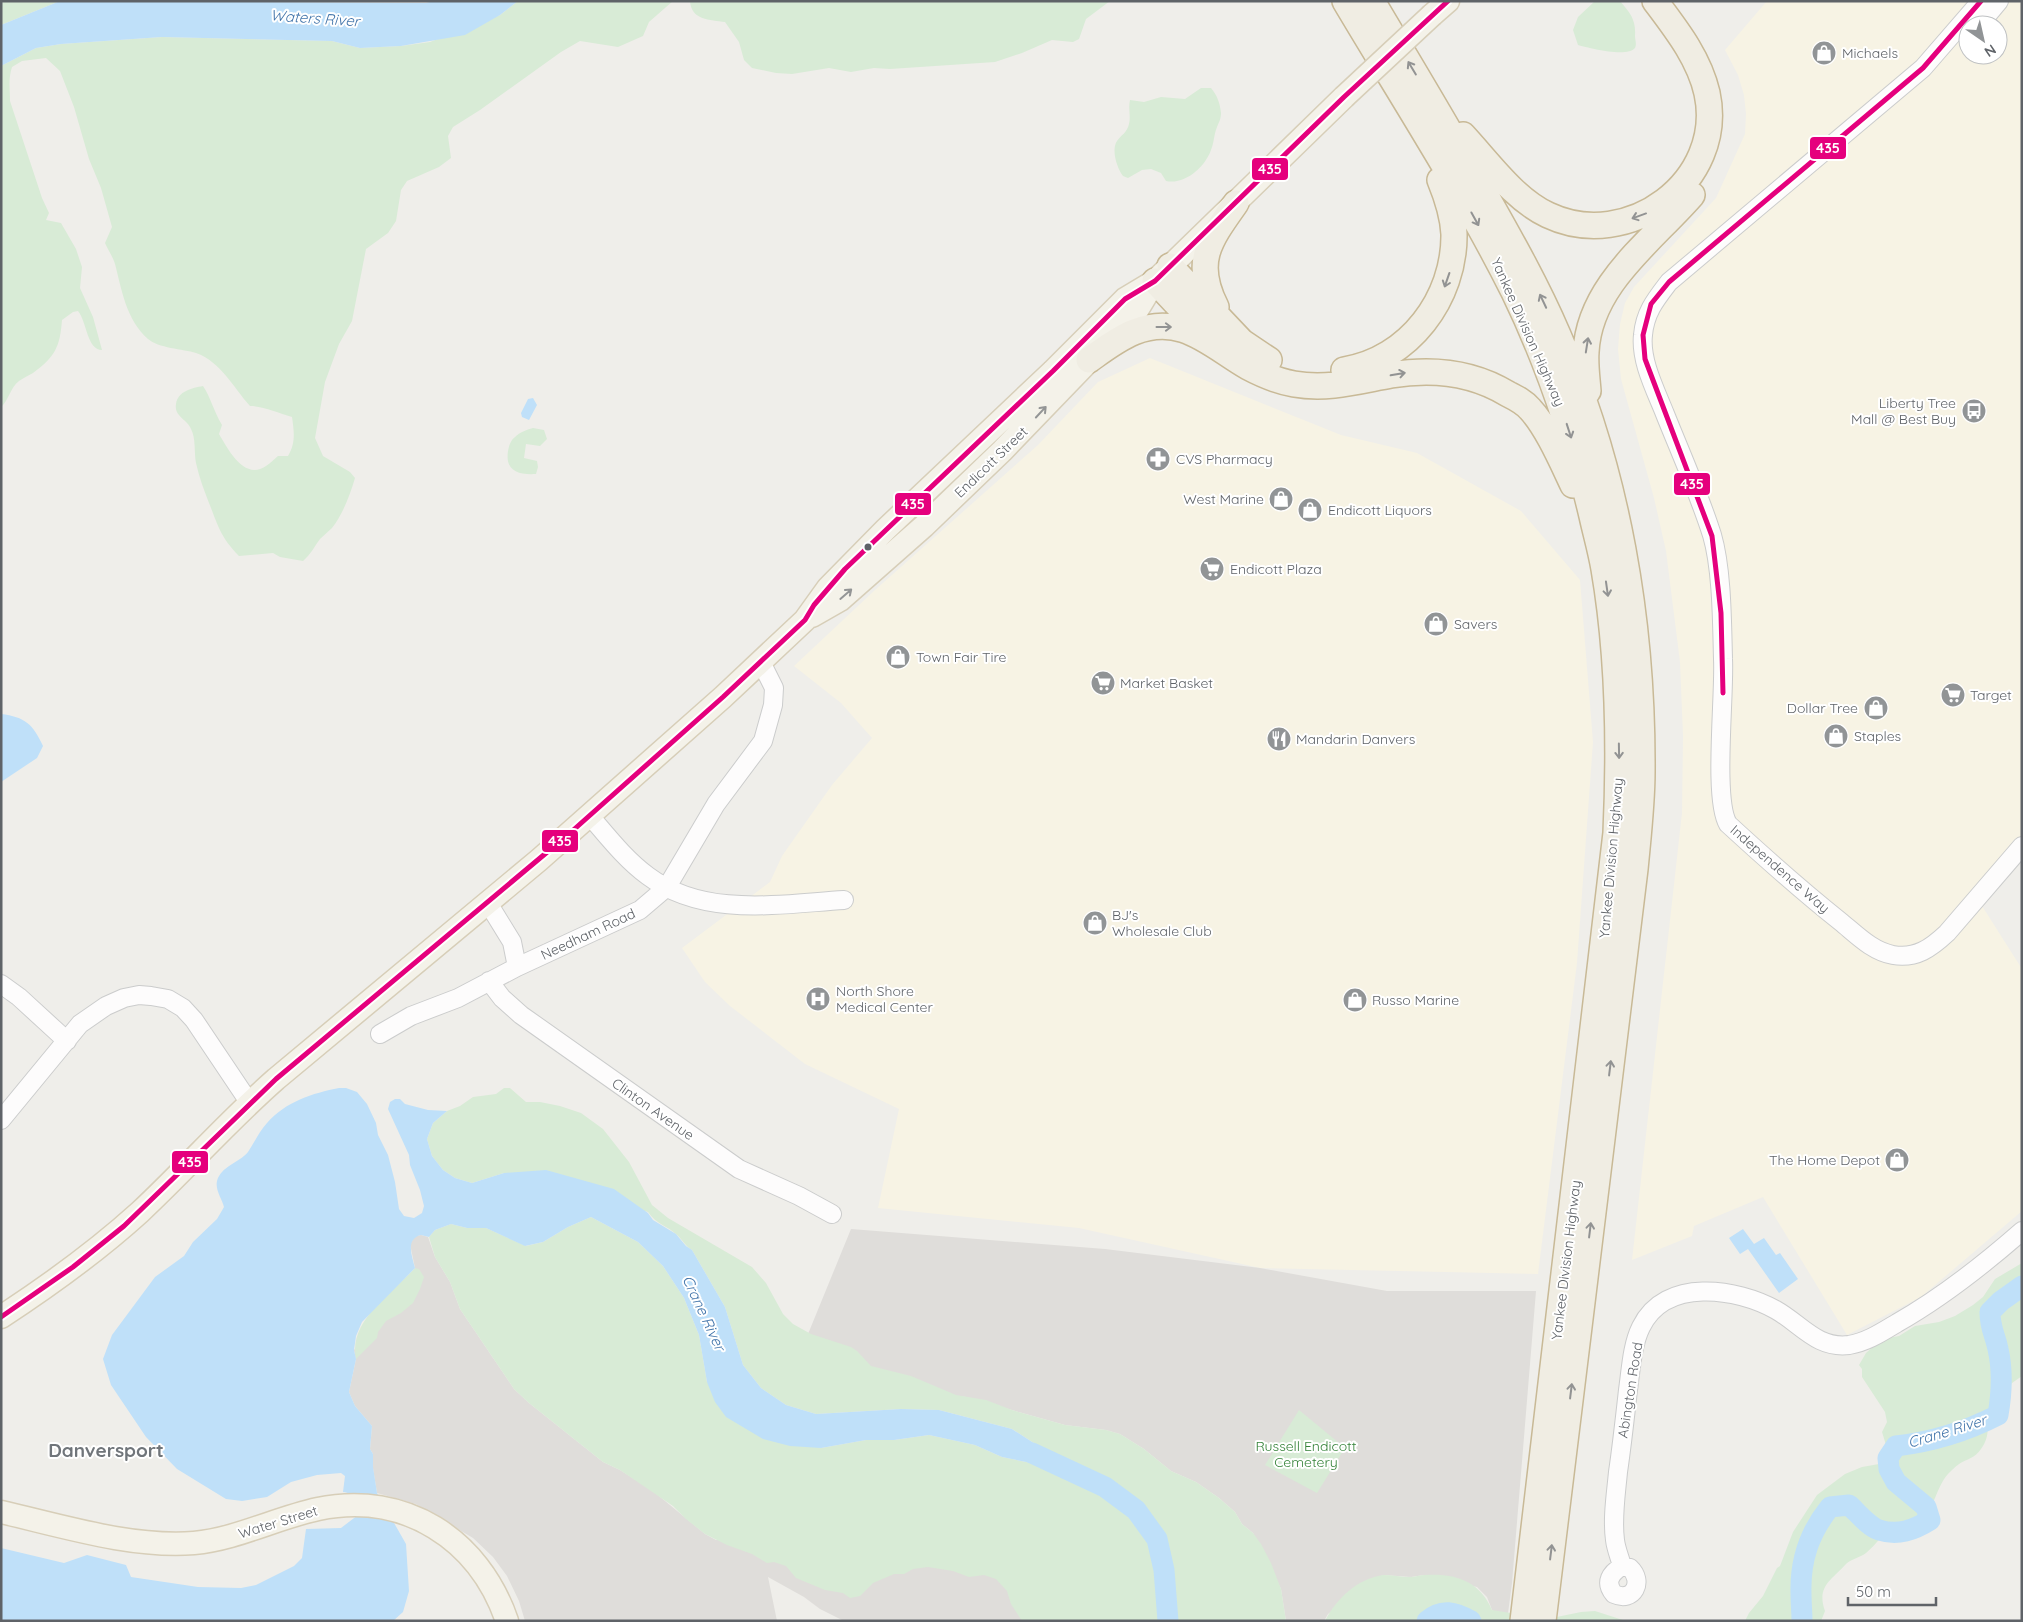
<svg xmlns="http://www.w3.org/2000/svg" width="2023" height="1622" viewBox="0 0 2023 1622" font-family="Quicksand,sans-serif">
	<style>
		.commercial { fill: #f7f3e4; fill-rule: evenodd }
		.industrial { fill: #dfddda }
		.green { fill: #d8ebd6 }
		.water { fill: #bfe0f9 }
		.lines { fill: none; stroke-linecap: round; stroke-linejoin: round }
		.river { stroke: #bfe0f9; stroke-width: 21 }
		.minor-casing { stroke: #cbcccc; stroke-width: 20 }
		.major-casing { stroke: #d7ceb8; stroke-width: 25 }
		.highway-casing { stroke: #c8b996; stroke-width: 28 }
		.minor { stroke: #fdfcfc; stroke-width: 18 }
		.major { stroke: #f4f2e9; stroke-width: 22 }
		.highway { stroke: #f0ede3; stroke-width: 25 }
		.major-bridge-casing { stroke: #d7ceb8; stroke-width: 25; stroke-linecap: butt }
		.major-bridge { stroke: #f4f2e9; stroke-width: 22 }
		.bus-1-casing { stroke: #fff; stroke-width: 9 }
		.bus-1 { stroke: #e5007d; stroke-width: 5 }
		.oneway { stroke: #929393 }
		.oneway2 { stroke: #939595 }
		.bus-dot { fill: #5f6368; stroke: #fff; stroke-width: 2 }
		.labels { text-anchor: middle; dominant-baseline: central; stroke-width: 4; stroke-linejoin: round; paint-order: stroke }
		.poi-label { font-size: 14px; fill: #5f6368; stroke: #fff; text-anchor: start }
		.street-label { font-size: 14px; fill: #5f6368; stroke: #fff }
		.park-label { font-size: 14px; fill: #348238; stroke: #fff }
		.water-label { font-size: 15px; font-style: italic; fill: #4174aa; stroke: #fff }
		.district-label { font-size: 19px; font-weight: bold; fill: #70757a; stroke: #fff }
		.line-badge { stroke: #fff; stroke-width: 2 }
		.badge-label { font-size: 14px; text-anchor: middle; font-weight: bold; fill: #fff }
	</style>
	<rect width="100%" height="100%" fill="#efeeea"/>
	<path class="commercial" d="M1767,1h255v845l-45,52 45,71v242l-101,86 -74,38 -84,-138 -69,29 -2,10 -60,24 50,-447 1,-77 -3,-74 -14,-111 -12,-53 -33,-119 -3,-30 2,-25 5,-21 9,-16 82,-89 29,-64 1,-20 -2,-19 -6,-20 -13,-25zM1968,25h30v30h-30z
		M1150,358l191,77 76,18 104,58 59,69 13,162 -16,221 -39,311 -278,-6 -181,-40 -201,-20 21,-99 -94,-45 -75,-58 -25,-24 -23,-34 88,-66 12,-26 50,-71 40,-47 -31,-35 -47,-37 81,-76 163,-145 60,-63z"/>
	<path class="industrial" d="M851,1229l254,20 155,19 127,23h149l-24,292 -5,38 -15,-11 -5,-13 -10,-10 -53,-12 -13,2 -28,-2 -55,39 -4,7h-38l-5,-32 -28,-56 -11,-9 -7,-12 -16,-14 -23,-16 -25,-11 -27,-22 -24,-15 -14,-4 -41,-5 -99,-28 -176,-19z
		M421,1235l7,2 7,20 15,25 10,27 54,80 15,14 74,59 17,8 33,21 52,43 11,6 221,-14 109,95h-202l-24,-12 -16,-12 -36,-20 9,44h-252l-6,-20 -12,-25 -14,-19 -20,-19 -57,-34 -39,-11 -4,-25v-14l-3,-5 2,-23 -17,-20 -6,-14 7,-33 -2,-9 61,-82 -5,-24 5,-8z"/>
	<path class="green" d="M8,1h52l-59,24v-22z
		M518,1h155l-24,21 -6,14 -25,11 -38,-6 -19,11 -81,58 -27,17 -5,9 3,22 -12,9 -32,14 -6,9 -5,31 -8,12 -22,16 -14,72 -13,23 -14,38 -10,56 8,18 27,16 5,6c-5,17 -12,36 -23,50 -4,4 -8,7 -12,11 -6,8 -9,15 -17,22l-23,-4 -7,-4 -34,3c-19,-20 -20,-28 -30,-53 -5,-13 -10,-26 -13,-40 -2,-10 0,-25 -5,-34 -4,-10 -17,-12 -15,-25 2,-13 16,-16 27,-18 8,12 11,26 19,39l-3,9c9,15 25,47 47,32 5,-3 8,-7 12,-10h10c8,-13 6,-25 4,-39 -14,-4 -29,-11 -42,-11 -17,-19 -29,-44 -54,-53 -13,-4 -38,-5 -48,-14 -22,-20 -26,-48 -33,-75 -2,-7 -7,-14 -10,-21l7,-16 -11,-39 -12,-29 -15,-52 -14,-36 -14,-13 -24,3 -10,6c-4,13 -2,20 -2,34l32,97 7,15 -3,7 15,3 15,26 6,18 -2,21 13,29 9,33c-15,0 -15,-28 -24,-39l-5,1 -11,8c-2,27 -7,37 -29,53 -5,3 -10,5 -14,8 -9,7 -10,19 -18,26v-341l35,-18 25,-4 101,-7 170,4 28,7 41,-2 29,-4 70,-27z
		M690,1h420l-24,18 -7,20 -6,3 -21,-2 -30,13 -27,9 -105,7 -16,-1 -23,4 -22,-4 -37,6 -16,-1 -24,-5 -8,-8 -5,-18 -14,-20c-15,-2 -34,-2 -35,-21z
		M1595,1h25c11,13 16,19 15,35 0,4 2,8 0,12 -8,10 -46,0 -57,-3l-5,-15 5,-13z
		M1201,88h10c6,7 9,15 10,25 0,6 -2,9 -4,14 -3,7 -3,16 -6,23 -6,17 -26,35 -45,31l-5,-8 -10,-4 -9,1 -14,8 -5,-2c-6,-8 -12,-26 -6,-35 4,-6 10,-8 12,-17 2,-8 -1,-15 1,-24l14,2 17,-5 24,2z
		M533,428l11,2 3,9 -7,7 -14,-2 -2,14 13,3 1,6 -2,7c-18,1 -31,-3 -28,-23 1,-6 3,-11 7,-14 5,-5 11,-7 18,-9z
		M504,1088h6l16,14h14l20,4 21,7 22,16 26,33 23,43 16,13 84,49 14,16 17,31 10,10 18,10 40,13 6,4 14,15 40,10 45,19 30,5 26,10 53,15 41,5 14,4 24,15 27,22 25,11 23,16 16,14 7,12 11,9 8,11 10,19 10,26 5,32h-264l-11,-17 -4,-13 -11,-12 -12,-4 -15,2 -16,-6 -25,-4 -15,2 -9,5h-10l-21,9 -13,13 -10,2 -7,-5 -18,-3 -29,-12 -10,-12 -12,-4 -7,1 -15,-9 -25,-9 -22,-11 -19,-15 -13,-13 -53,-36 -17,-8 -74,-59 -15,-14 -54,-80 -10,-27 -15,-25 -6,-20 6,-7 16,-6 16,4h19l40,18 17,-4 25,-15 23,-10 47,25 25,24 21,32 15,37 8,47 114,66 45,-8h28l35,-5 46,10 27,12 29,6 13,6 10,-13 -42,-27 -73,-19 -38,-1 -85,5 -30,-9 -25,-17 -18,-23 -18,-58 -33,-57c-7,-4 -9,-10 -15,-15 -9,-9 -21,-11 -29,-23l-144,-39 -32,10 -17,-5 -12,-8 -11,-14 -5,-17 6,-16 14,-12 13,-5 13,-9 23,-3z
		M2022,1263v113l-10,7 -6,11 -5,20 -13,10c0,9 -1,17 -7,25 -6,9 -14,10 -22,15 -3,2 -8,7 -11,10 -12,13 -13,35 -28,46 -6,4 -18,4 -25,8 -14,6 -18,16 -29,25 -5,4 -15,6 -20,11 -14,16 -30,22 -21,47l-4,10h-76l4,-8 14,-17 14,-28 3,-2 13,-34 24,-37 28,-21 17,-7 17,-3 8,-7 -1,-12 -4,-13 5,-10 -2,-10 -23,-35v-8l-3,-4 7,-12 9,-8 13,-7 11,-2 16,-10 24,-4 16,-6 18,-11 10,-8 12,-18z
		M415,1268l4,1 5,8 -4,12 -7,14 -12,10 -15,8 -8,11 -1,6 -21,21c-8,-38 36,-66 59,-91z
		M1299,1410l46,38 -28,45 -52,-28z
		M1383,1575c9,0 18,2 27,2 5,0 10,-2 15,-2 30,-2 55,6 67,35l55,9 34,-7 14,-1 31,10h-301c12,-23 32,-42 58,-46z"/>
	<path class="water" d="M60,1l366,2 8,-2h84l-18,14 -35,20 -64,11 -41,2 -28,-7 -170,-4 -101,7 -25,4 -35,18v-41z
		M533,398l4,7 -8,15 -7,-3 -1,-4 7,-14z
		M1,714c24,3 32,10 42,32l-6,12 -36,24z
		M339,1088h7l11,4 10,12 9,19 2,12 10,20 7,27 4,27 5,7 10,2 8,-5 2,-7 -4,-16 -10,-25 -1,-10 -21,-46 2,-7 5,-3h5l5,5 23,6 19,1 -14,12 -6,16 5,17 11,14 12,8 17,5 32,-10 42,-3 68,19 34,24 5,7 23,14 10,12 6,4 33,57 18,58 18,23 25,17 30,9 85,-5 38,1 73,19 51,33 -11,8 -8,-1 -13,-6 -29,-6 -27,-12 -46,-10 -35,5h-28l-45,8 -31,-2 -27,-7 -37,-22 -11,-15 -8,-20 -8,-47 -15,-37 -21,-32 -25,-24 -47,-25 -23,10 -25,15 -18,4 -39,-18h-19l-16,-4 -16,6 -6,7 -8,-2c-16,4 -9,21 -6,33l-53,54 -6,14 -2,14 2,9 -7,33 6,14 17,20 -2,23 3,5v13l4,26 29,51 3,47 -6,21 -10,9h-392v-73l63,15 23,-8 39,10 5,12 67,10 43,1 15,-3 38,-19 8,-8 4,-29 35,-1 17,-13c-2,-10 -3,-22 -15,-23l2,-16 -4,-3 -24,2 -26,7 -24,15 -25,4 -16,-2 -49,-30 -31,-32 -35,-52 -8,-26 9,-24 43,-58 29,-21 9,-14 24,-23 7,-12c-2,-8 -9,-17 -7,-26 4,-15 22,-18 31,-29 6,-9 11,-20 19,-29 18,-21 46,-30 72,-35z
		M1743,1229l11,15 10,-6 12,17 4,-2 18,26 -19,14 -31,-44 -8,5 -11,-16z"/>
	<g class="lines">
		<path class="river" d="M1032,1453l73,34 31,23 21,29 7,31 4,51
			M1427,1621c15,-13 28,-9 44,0
			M1802,1621c0,-9 -1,-18 -1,-28 -1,-33 8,-60 29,-86l19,-2c8,7 19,21 30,25 19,6 35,0 51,-10l-4,-13 -30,-25 -7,-13 -1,-11 8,-12c34,-4 71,-15 102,-31 4,-23 5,-44 0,-66 -3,-15 -8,-20 -8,-37l11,-11 21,-15"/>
		<defs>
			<path id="minor" d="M1981,1l-58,67 -254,214c-13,17 -24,30 -26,53 -3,26 13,56 22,79 16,40 34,80 47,121 10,34 10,87 11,124 2,35 -10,140 5,165 37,34 74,67 113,98 16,13 31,29 52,33 23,4 38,-7 54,-22l75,-87
				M1979,25l20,-24
				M590,816c18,21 36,44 58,60 56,42 131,28 196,24
				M488,903l24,39 5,25
				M489,981l13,17 19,17 218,154 60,27 33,18
				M1,984l18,13 48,44
				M380,1034l31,-18 47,-18 59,-31 123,-57 27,-23 49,-83 47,-63 10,-36 1,-17 -13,-26
				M1,1120l79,-96 26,-18 18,-8 15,-3 12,1 17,3 15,9 11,12 55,82
				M1622,1566c-2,-8 -6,-17 -7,-26 -3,-22 1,-46 3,-68 4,-27 7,-55 10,-82 3,-21 4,-45 13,-63 24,-50 96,-39 135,-17 25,14 41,39 73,35 18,-3 33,-13 48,-22 46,-26 85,-57 125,-92
				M1622,1566l8,2c14,13 4,35 -16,26 -10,-12 -3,-21 8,-28z"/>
			<path id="major" d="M1432,15l16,-14
				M812,616l28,-16 84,-74 78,-75 134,-139 17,-28
				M1,1317c49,-32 96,-66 139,-105 47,-44 88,-91 136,-133l263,-219 184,-163 82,-77 23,-32 58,-59 167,-158 72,-72 30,-18 189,-184
				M1,1512c61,14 131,36 193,31 43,-4 82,-25 124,-34 87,-18 161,30 189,112"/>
			<path id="highway" d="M1345,1c57,96 119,191 169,291 35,72 60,147 78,224 4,18 9,35 12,53 15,87 16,176 12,264l-93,788
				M1372,1c38,64 77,128 113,193 26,46 52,92 73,141 60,137 85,288 84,437 0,32 -4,65 -7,97l-92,752
				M1463,135c26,28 51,64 85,80 80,38 178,-34 159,-122 -8,-35 -31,-64 -52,-92
				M1170,266l72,76 27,18
				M1155,281l50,53
				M1216,307c-23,-45 -7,-66 20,-104
				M1089,360c14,-10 28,-21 45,-28 48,-19 76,13 114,35 15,8 29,14 46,17 34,6 64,-3 97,-9 42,-7 81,-3 117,19 8,4 16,8 22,15 17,18 32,53 43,76
				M1344,370c65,-10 111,-72 110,-136 -1,-19 -7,-37 -14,-54
				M1588,391c-1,-13 -3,-26 -2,-39 3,-67 66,-111 106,-157"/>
		</defs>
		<use href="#minor" class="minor-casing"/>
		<use href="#major" class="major-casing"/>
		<use href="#highway" class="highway-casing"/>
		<use href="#minor" class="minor"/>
		<use href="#major" class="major"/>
		<use href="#highway" class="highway"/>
		<defs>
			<path id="major-bridge" d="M1344,97l88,-82"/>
		</defs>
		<use href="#major-bridge" class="major-bridge-casing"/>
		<use href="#major-bridge" class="major-bridge"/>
		<defs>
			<path id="bus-1" d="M1723,693l-2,-80 -9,-77 -67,-177 -2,-24 8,-31 18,-22 254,-214 58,-67
				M1,1317l72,-50 51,-41 152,-147 294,-246 153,-136 82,-77 9,-15 31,-36 208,-198 72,-72 30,-18 189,-184 104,-96"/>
		</defs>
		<use href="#bus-1" class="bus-1-casing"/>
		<use href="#bus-1" class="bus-1"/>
	</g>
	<defs><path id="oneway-shaft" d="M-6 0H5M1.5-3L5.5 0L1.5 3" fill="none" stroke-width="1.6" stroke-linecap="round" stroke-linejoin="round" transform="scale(1.25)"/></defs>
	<g class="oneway">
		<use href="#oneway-shaft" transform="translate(1412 68) rotate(-121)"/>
		<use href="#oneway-shaft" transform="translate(1639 216) rotate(160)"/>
		<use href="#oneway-shaft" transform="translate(1475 219) rotate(61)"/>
		<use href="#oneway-shaft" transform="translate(1447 280) rotate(109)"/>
		<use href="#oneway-shaft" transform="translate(1543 301) rotate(-115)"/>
		<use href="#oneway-shaft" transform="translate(1164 327)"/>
		<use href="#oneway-shaft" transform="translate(1587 345) rotate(-81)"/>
		<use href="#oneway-shaft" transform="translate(1398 374) rotate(-10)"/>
		<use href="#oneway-shaft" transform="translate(1569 431) rotate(72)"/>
		<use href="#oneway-shaft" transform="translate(1607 589) rotate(82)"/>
		<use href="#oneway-shaft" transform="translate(1619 751) rotate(89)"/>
		<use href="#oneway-shaft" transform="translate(1610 1068) rotate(-83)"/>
		<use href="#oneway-shaft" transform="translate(1590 1230) rotate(-83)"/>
		<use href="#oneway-shaft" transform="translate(1571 1391) rotate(-83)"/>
		<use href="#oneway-shaft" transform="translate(1551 1552) rotate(-83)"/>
	</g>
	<g class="oneway2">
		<use href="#oneway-shaft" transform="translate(1041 412) rotate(-47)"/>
		<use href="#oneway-shaft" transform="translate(846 594) rotate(-41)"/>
	</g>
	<defs>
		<symbol id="shop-disc" viewBox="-11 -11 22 22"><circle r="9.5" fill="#919496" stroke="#fff"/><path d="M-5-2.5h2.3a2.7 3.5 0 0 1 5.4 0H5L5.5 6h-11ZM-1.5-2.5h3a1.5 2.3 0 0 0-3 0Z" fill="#fff"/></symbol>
		<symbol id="bus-disc" viewBox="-11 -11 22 22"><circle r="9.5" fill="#919496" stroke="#fff"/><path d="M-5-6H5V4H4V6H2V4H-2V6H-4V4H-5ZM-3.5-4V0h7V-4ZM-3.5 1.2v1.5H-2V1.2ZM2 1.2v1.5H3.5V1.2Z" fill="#fff"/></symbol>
		<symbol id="pharmacy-disc" viewBox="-11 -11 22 22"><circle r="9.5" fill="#919496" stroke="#fff"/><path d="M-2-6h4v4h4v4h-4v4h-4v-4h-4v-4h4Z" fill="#fff"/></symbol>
		<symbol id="supermarket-disc" viewBox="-11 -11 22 22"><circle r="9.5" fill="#919496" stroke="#fff"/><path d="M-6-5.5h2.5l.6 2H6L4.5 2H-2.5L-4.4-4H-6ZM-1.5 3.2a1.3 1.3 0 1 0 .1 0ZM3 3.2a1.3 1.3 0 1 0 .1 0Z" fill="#fff"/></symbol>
		<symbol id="restaurant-disc" viewBox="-11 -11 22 22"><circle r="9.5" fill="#919496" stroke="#fff"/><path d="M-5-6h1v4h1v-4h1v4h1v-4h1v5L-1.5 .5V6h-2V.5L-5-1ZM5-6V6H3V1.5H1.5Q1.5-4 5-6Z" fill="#fff"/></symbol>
		<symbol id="hospital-disc" viewBox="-11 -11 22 22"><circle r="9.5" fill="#919496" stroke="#fff"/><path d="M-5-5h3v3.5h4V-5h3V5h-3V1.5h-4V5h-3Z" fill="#fff"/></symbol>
	</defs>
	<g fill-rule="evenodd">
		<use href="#shop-disc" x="1810" y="39" width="28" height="28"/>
		<use href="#bus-disc" x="1960" y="397" width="28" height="28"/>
		<use href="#pharmacy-disc" x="1144" y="445" width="28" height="28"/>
		<use href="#shop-disc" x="1267" y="485" width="28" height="28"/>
		<use href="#shop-disc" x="1296" y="496" width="28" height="28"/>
		<use href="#supermarket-disc" x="1198" y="555" width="28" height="28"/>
		<use href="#shop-disc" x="1422" y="610" width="28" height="28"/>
		<use href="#shop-disc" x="884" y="643" width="28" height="28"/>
		<use href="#supermarket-disc" x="1089" y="669" width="28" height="28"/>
		<use href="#supermarket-disc" x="1939" y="681" width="28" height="28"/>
		<use href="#shop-disc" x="1862" y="694" width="28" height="28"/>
		<use href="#shop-disc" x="1822" y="722" width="28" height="28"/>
		<use href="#restaurant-disc" x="1265" y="725" width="28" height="28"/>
		<use href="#shop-disc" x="1081" y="909" width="28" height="28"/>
		<use href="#hospital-disc" x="804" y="985" width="28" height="28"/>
		<use href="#shop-disc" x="1341" y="986" width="28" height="28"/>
		<use href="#shop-disc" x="1883" y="1146" width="28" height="28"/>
	</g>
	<circle class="bus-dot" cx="868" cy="547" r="4.5"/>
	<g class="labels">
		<g class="poi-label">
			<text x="1842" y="53">Michaels</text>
			<text x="1956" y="403" text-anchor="end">Liberty Tree<tspan x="1956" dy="16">Mall @ Best Buy</tspan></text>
			<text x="1176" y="459">CVS Pharmacy</text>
			<text x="1264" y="499" text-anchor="end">West Marine</text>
			<text x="1328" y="510">Endicott Liquors</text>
			<text x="1230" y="569">Endicott Plaza</text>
			<text x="1454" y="624">Savers</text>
			<text x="916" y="657">Town Fair Tire</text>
			<text x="1120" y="683">Market Basket</text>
			<text x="1970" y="695">Target</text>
			<text x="1858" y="708" text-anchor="end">Dollar Tree</text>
			<text x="1854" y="736">Staples</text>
			<text x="1296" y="739">Mandarin Danvers</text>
			<text x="1112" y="915">BJ's<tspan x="1112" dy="16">Wholesale Club</tspan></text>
			<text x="836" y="991">North Shore<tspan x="836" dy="16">Medical Center</tspan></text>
			<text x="1372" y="1000">Russo Marine</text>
			<text x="1880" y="1160" text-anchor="end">The Home Depot</text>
		</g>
		<g class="street-label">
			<text transform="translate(1528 332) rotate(66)">Yankee Division Highway</text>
			<text transform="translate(991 462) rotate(-44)">Endicott Street</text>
			<text transform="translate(1611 858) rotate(-85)">Yankee Division Highway</text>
			<text transform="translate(1780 869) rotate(41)">Independence Way</text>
			<text transform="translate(588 934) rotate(-25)">Needham Road</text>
			<text transform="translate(653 1109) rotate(35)">Clinton Avenue</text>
			<text transform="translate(1566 1260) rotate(-83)">Yankee Division Highway</text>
			<text transform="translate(1630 1390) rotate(-81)">Abington Road</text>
			<text transform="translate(278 1522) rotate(-17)">Water Street</text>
		</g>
		<g class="park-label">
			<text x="1306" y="1446">Russell Endicott<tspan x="1306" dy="16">Cemetery</tspan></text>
		</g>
		<g class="water-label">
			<text transform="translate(315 18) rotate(4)">Waters River</text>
			<text transform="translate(704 1313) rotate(65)">Crane River</text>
			<text transform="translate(1947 1431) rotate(-17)">Crane River</text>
		</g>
		<g class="district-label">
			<text x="106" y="1450">Danversport</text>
		</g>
	</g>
	<g class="line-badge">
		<rect x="1809" y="136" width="38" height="24" rx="5" fill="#e5007d"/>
		<rect x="1251" y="157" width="38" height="24" rx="5" fill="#e5007d"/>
		<rect x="1673" y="472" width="38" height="24" rx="5" fill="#e5007d"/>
		<rect x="894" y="492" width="38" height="24" rx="5" fill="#e5007d"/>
		<rect x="541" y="829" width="38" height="24" rx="5" fill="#e5007d"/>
		<rect x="171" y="1150" width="38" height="24" rx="5" fill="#e5007d"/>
	</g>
	<g class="badge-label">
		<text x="1828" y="153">435</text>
		<text x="1270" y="174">435</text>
		<text x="1692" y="489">435</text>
		<text x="913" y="509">435</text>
		<text x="560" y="846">435</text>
		<text x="190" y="1167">435</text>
	</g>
	<rect width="2023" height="1622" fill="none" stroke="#5f6368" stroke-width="5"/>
	<g transform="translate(1983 40) rotate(146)"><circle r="24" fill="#ffffff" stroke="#bfc1c3"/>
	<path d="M0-4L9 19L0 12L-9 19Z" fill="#919496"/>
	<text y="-8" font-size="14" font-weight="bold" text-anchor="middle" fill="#5f6368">N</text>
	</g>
	<path d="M1848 1597v8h88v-8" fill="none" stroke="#5f6368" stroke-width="2.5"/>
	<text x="1856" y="1597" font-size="15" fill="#5f6368" stroke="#ffffff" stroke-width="4" paint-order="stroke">50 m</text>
</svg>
